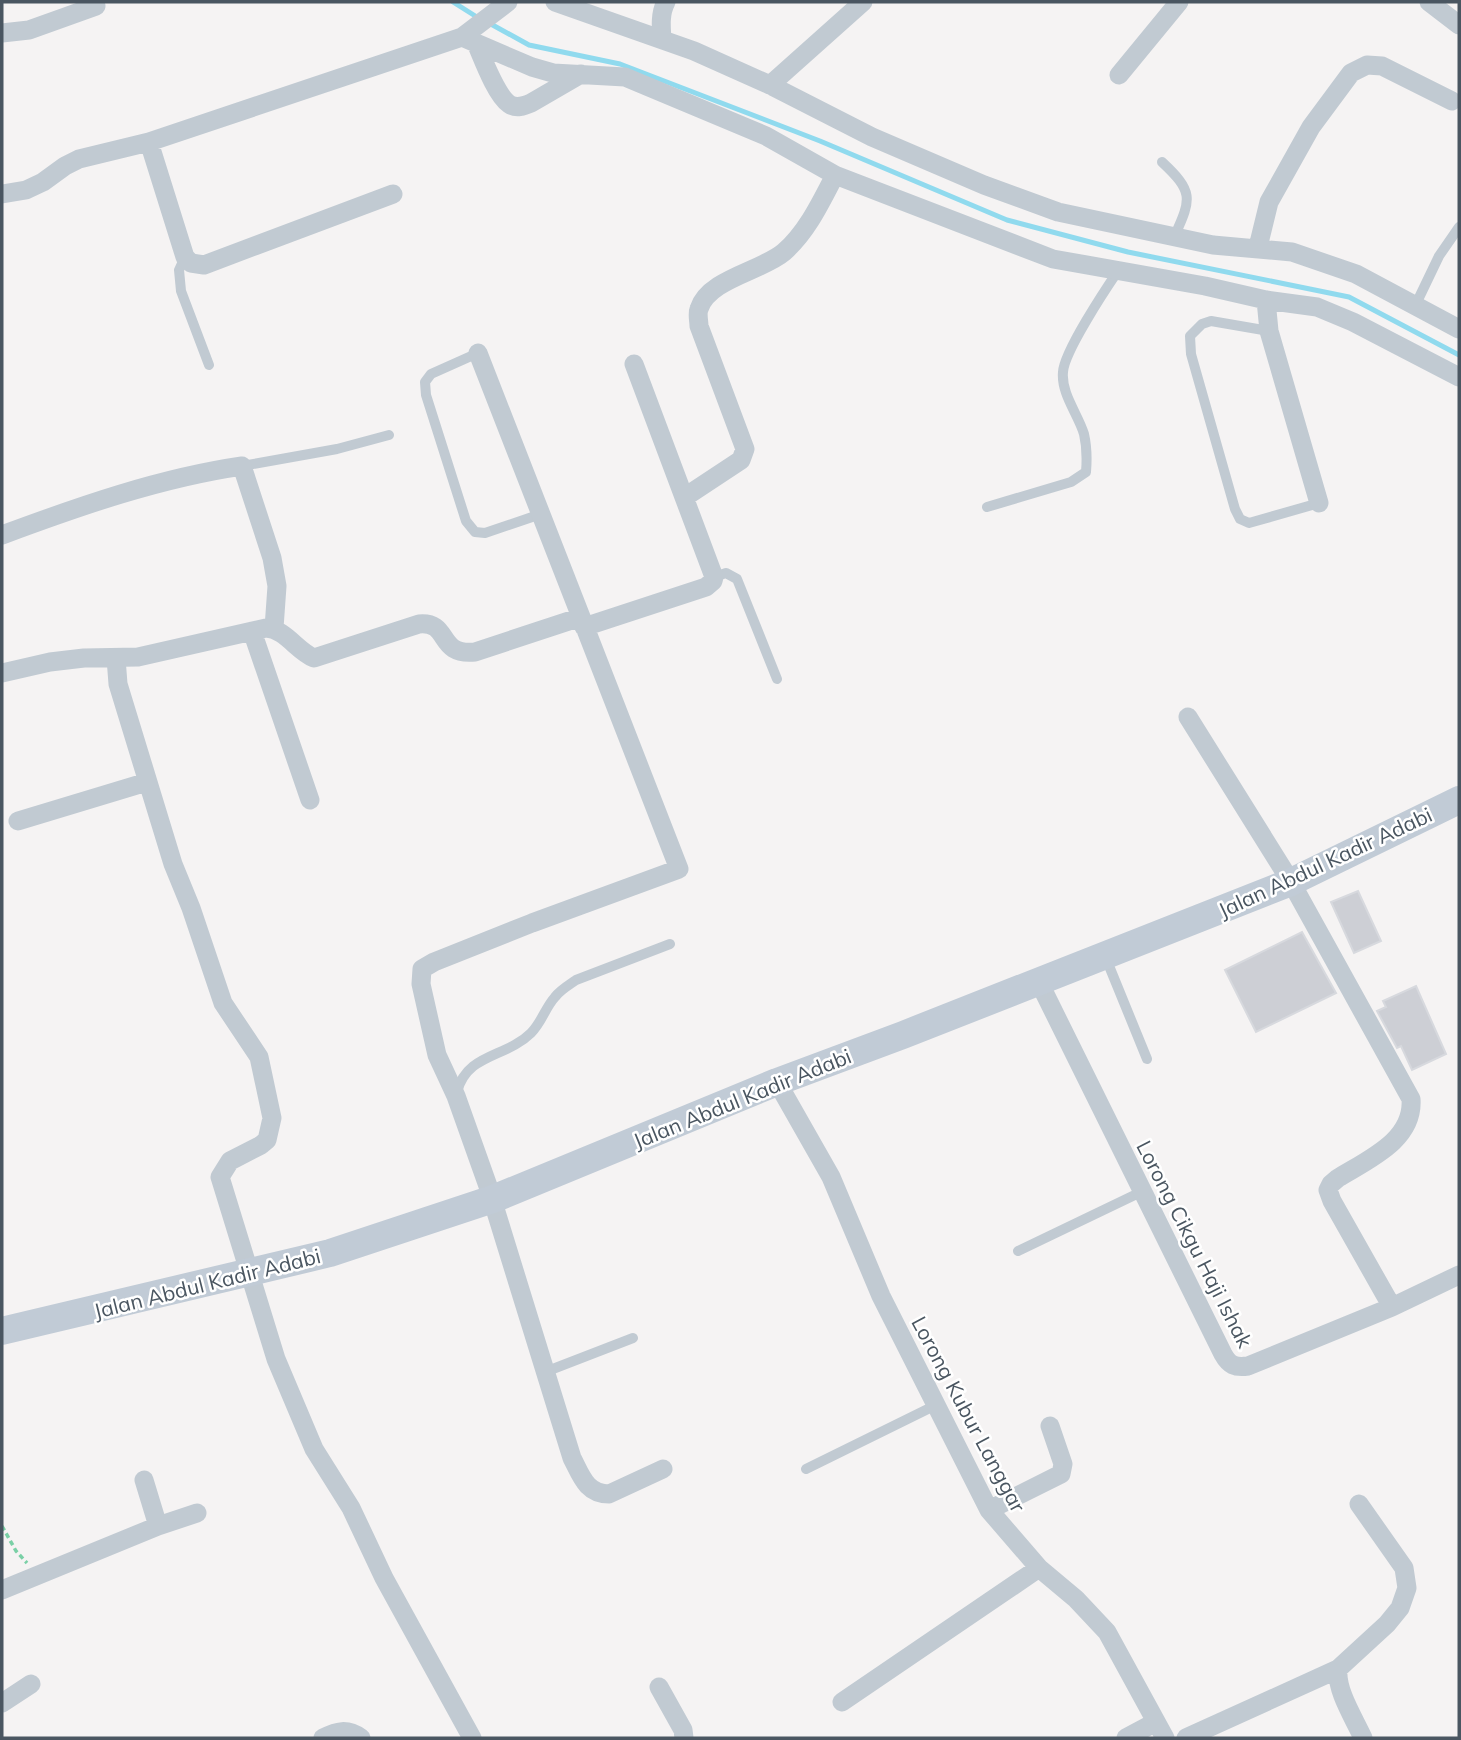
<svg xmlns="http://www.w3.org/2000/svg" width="1461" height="1740" viewBox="0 0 1461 1740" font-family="Mulish,sans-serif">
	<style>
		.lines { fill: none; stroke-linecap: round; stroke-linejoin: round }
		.stream { stroke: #90daee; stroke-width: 5 }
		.building { fill: #cdcfd5; stroke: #d7d9de; stroke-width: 2 }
		.path { stroke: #7ad0a6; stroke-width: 3.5; stroke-dasharray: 5 3.5; stroke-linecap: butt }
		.lane { stroke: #c1cad2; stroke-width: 10 }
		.street { stroke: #c1cad2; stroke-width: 19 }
		.secondary { stroke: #c1cbd6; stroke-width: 28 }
		.labels { text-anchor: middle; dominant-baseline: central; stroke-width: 5; stroke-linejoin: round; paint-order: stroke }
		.street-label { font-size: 21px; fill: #4a5661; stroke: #fff }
	</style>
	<rect width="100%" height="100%" fill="#f5f3f3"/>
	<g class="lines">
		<path class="stream" d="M453,2l27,17
			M489,23l40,22 91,19 200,77 187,79 121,32 221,45 110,58"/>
	</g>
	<path class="building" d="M1358,891l23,50 -27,12 -23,-51z
		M1302,932l34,61 -80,39 -31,-62z
		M1416,986l30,68 -34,16 -11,-24 -4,2 -20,-37 9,-4 -3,-6z"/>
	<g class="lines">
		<path class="path" d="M2,1526l14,25 11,12"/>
		<path class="lane" d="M1162,162c31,29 30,36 13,73
			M185,257l-6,13 2,21 28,74
			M1416,304l23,-48 20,-29
			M1269,331l-58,-10 -9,3 -12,12 1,18 44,155 5,10 9,4 70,-20
			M478,353l-47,21 -6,8 1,13 40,126 9,11 10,1 56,-19
			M242,466l95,-17 52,-14
			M987,507l84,-25 15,-10c1,-12 1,-25 -2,-38 -6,-20 -23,-40 -21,-62 1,-20 42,-82 55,-101
			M714,577l12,-4 11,6 40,100
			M1105,956l42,103
			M457,1092c10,-39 49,-34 74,-59 11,-11 14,-25 24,-36 5,-7 14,-12 21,-17l94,-36
			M1018,1251l123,-59
			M545,1372l88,-34
			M806,1469l130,-64"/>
		<path class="street" d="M555,2l139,49 76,34 102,52 112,48 74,27 155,33 79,7 64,22 103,55
			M1429,2l30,23
			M2,33l27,-3 67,-24
			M462,37l70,30 21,6 72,4 141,59 69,39 218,84 152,27 61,14 51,7 36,15 106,55
			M662,39c-1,-13 -2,-26 4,-37
			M476,43c7,16 20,52 33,61 7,5 15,2 22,-1l50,-29
			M1119,75l60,-73
			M770,85l93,-83
			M149,142l36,115 6,6 13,2 189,-71
			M2,194l24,-4 17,-8 22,-16 14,-7 70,-17 313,-105 46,-35
			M1258,247l11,-45 42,-75 40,-54 16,-8 15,1 70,35
			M1266,300l3,31 50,172
			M478,353l103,264
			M685,497l56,-37 4,-11 -46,-123c0,-5 -2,-12 0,-17 9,-30 63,-38 85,-57 23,-20 37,-50 51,-77
			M2,535c78,-29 158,-57 240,-69l30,92 5,28 -3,42
			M584,627l122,-40 7,-6 1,-4 -80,-213
			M252,631l58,169
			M116,658l2,26 55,180 18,44 32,95 36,54 13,61 -5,22 -6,5 -31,16 -10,16 56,182 38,90 37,59 33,70 88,160
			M2,673l48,-11 34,-4 54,-1 128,-29c19,1 31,23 48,30l105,-34c32,-3 17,32 56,28l106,-35 98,252 -147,54 -98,39 -12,7 -1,15 16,71 19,41 32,90 84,272c9,17 14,36 37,36l54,-25
			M18,821l129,-39
			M1039,982l184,372c6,11 12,14 25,12l144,-59 -60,-106 -4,-11 3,-6 7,-6c31,-19 76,-38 73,-79l-120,-217 -103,-165
			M777,1082l54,95 50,119 108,214 50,58 37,31 31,33 58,106
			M1392,1307l67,-32
			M1359,1504l45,64 3,20 -7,20 -13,16 -49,45c-2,22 16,49 25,69
			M989,1510l72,-36 2,-10 -13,-38
			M158,1526l39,-13
			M2,1590l156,-64 -14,-46
			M659,1687l24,43 1,8
			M842,1702l197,-134
			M2,1703l29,-19
			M323,1738c14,-7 24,-10 38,0
			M1126,1738l30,-16
			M1186,1738l152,-69"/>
		<path class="secondary" d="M2,1331l328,-78 163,-54 284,-117 126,-47 388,-153 168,-82"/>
	</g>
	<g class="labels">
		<g class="street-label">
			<text transform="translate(1325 862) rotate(-25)">Jalan Abdul Kadir Adabi</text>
			<text transform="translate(742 1098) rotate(-22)">Jalan Abdul Kadir Adabi</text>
			<text transform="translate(1195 1244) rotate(63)">Lorong Cikgu Haji Ishak</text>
			<text transform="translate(207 1283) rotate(-14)">Jalan Abdul Kadir Adabi</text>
			<text transform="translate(969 1414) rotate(62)">Lorong Kubur Langgar</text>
		</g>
	</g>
	<rect width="1461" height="1740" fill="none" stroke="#4a5661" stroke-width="7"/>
</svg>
